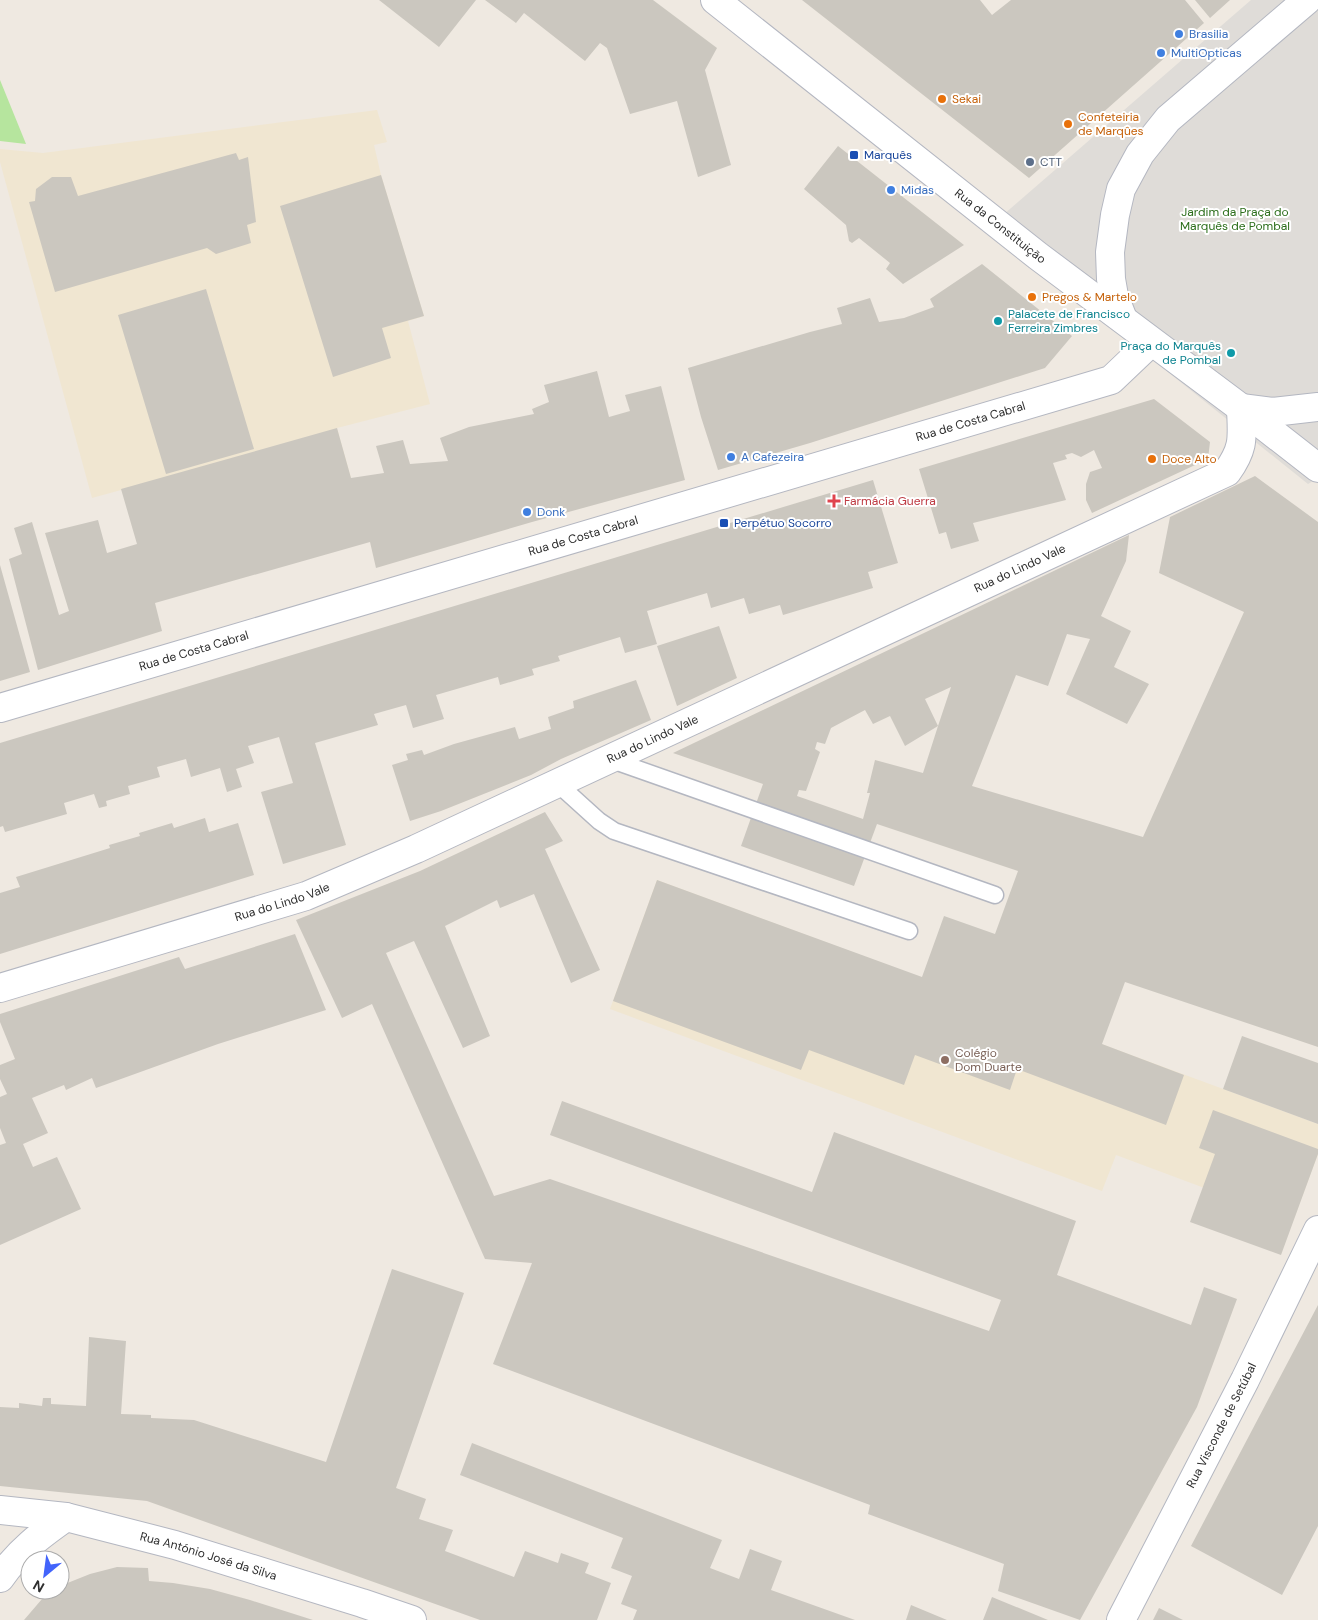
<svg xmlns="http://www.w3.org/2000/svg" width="1318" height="1620" viewBox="0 0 1318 1620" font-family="'DM Sans',sans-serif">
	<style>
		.education { fill: #f0e6d1 }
		.green { fill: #b6e59e }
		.plaza { fill: #dfdcd8 }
		.building { fill: #cbc7bf; fill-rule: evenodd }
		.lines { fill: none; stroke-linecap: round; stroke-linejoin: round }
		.service-casing { stroke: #b4b7c1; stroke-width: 19 }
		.minor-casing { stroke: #b4b7c1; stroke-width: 30 }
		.secondary-casing { stroke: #b4b7c1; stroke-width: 30 }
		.service { stroke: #fff; stroke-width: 16 }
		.minor { stroke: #fff; stroke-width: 28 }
		.secondary { stroke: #fff; stroke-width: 28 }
		.shop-dot { fill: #3f7fe0; stroke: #fff; stroke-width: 2 }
		.food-dot { fill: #e8710a; stroke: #fff; stroke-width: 2 }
		.transit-dot { fill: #1a4fb4; stroke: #fff; stroke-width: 2 }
		.service-dot { fill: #5c6f8a; stroke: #fff; stroke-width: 2 }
		.culture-dot { fill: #0f9aa8; stroke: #fff; stroke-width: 2 }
		.health-dot { fill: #e0444e; stroke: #fff; stroke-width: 2 }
		.education-dot { fill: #8d6e63; stroke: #fff; stroke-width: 2 }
		.labels { text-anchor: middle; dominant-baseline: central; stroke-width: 4; stroke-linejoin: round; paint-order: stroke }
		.shop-label { font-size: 12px; fill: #366cbe; stroke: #fff; text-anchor: start }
		.food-label { font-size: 12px; fill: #c56008; stroke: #fff; text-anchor: start }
		.transit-label { font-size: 12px; fill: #164399; stroke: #fff; text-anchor: start }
		.service-label { font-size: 12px; fill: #4e5e75; stroke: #fff; text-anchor: start }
		.park-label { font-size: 12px; fill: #2c6e1b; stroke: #fff }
		.street-label { font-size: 12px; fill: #2e2e2e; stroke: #fff }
		.culture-label { font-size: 12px; fill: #0d838f; stroke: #fff; text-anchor: start }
		.health-label { font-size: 12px; fill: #be3a42; stroke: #fff; text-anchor: start }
		.education-label { font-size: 12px; fill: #785e54; stroke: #fff; text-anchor: start }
	</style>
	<rect width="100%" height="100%" fill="#efe9e1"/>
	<path class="education" d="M377,110l10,32 -13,3 7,30 43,141 -16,5 22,83 -93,24 14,50 -230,12 -29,8 -92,-336v-13l43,4z
		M657,880l661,244v30l-25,67 -177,-66 -14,36 -492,-182z"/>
	<path class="green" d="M0,80l26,64 -26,-3z"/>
	<path class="plaza" d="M1251,0h67v478l-10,6 -320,-256z"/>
	<path class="building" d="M379,0h97l-37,47z
		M485,0h168l64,48 -12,22 26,95 -33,12 -21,-76 -47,13 -23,-66 -7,-5 -15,18 -61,-48 -8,10z
		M802,0h178l12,15 19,-15h174l19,23 -175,155z
		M1195,0h35l-20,18z
		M838,146l126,99 -61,39 -17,-15 4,-6 -31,-25 -7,5 -3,-2 -3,-16 -42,-36z
		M236,153l3,7 9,-3 8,65 -9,3 4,18 -35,11 -9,-6 -152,44 -26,-90 6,-1 1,-12 16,-12h19l7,19z
		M381,175l43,141 -42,12 9,30 -58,19 -53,-171z
		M982,264l90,72 -27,32 -235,75 -92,27 -17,-53 -13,-49 122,-36 32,-8 -5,-16 33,-10 9,24 25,-4 30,-11 -4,-8z
		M206,289l48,160 -88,25 -48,-159z
		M597,371l12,46 21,-6 -5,-16 36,-9 24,94 -153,42 -156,46 -6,-26 -215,61 7,28 -124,39 -29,-111 13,-5 -8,-26 18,-6 27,93 10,-4 -24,-78 53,-13 9,33 30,-9 -16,-55 216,-61 14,50 33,-5 -8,-27 27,-6 7,24 38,-3 -8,-23 29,-11 65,-13 -2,-5 17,-7 -5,-17z
		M1154,399l56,43 -2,17 -116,54 -6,-13v-16l4,-12 12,-4 -8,-18 -13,7 -9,-4 -7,2 2,4 -14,4 13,37 -93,23 6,18 -28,8 -5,-17 -7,2 -20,-65z
		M1255,476l63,46v525l-193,-65 -23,62 82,31 -18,50 -149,-56 -7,21 -95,-35 -11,30 -95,-35 -8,20 -188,-69 44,-121 265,97 22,-61 51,18 23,-63 -141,-47 -23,62 -113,-40 22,-62 -90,-31 456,-218 -3,26 -25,55 30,15 -17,36 35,17 -22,40 -61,-30 24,-55 -23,-5 -19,52 -32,-11 -44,111 171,51 101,-225 -85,-39 11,-56zM951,687l-13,39 -15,47 -48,-13 -8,33h3l-7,26 -66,-23 2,-6 7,1 14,-39 -5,-3 2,-7 8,2 6,-16 34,-18 8,14 17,-8 15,30 33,-20 -13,-27z
		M873,480l25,83 -30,9 5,16 -90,27 -3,-10 -31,9 -5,-16 -33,10 -4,-15 -60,18 10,33 -32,9 -5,-16 -62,19 2,5 -28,8 2,6 -34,10 -2,-8 -62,18 8,24 -31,9 -7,-23 -32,9 4,11 -63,18 31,102 -63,19 -22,-72 32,-9 -14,-46 -31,9 6,17 -18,6 6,18 -15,5 -7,-24 -29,9 -5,-18 -29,8 3,10 -32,9 2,8 -24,7 1,5 -8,2 -5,-14 -30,9 3,11 -62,18 -2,-6 -3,1v-84z
		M0,565l30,107 -30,9z
		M719,626l18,52 -60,28 -20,-60z
		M636,680l15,40 -90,39 -30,16 -90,36 -31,10 -18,-56 16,-5 -2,-6 16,-4 2,5 30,-11 61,-17 4,12 32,-10 -3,-12 26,-9 -1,-7z
		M545,812l18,29 -18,8 55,121 -29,13 -37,-89 -34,14 -3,-8 -52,26 45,110 -27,12 -49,-107 -28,12 108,243 56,-17 439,152 12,-31 -451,-165 12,-34 250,91 22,-60 242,89 -19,54 134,50 13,-38 33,12 -40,108 -117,213 -82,-29 6,-27 -136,-50 2,-9 -377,-141 39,-101 -47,-4 -113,-255 -30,14 -46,-98 124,-49z
		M205,818l4,14 29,-9 16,52 -254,79v-61l20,-6 -4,-10 94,-29 -1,-3 31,-9 -1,-3 33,-10 2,5z
		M295,934l31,76 -108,34 -122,44 -4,-10 -26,12 -2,-5 -32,13 16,35 -25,11 10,23 24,-10 24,52 -81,36v-100l6,-2 -6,-15v-31l7,-3 -7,-15v-14l15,-6 -15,-37v-8l179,-57 6,12z
		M1242,1036l76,27v61l-95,-35z
		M1213,1110l105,39v5l-37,101 -91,-33 25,-68 -16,-6z
		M392,1269l72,24 -68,195 30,11 -7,20 34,11 -8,21 69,26 11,-26 33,12 3,-10 28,10 -4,10 26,10 -14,37h-117l-333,-119 -147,-15v-79l19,1v-5l23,3 1,-8h8v6l35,2 3,-69 37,4 -5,73 30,1v3l43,2 132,42z
		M1318,1305v221l-36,69 -91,-49z
		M472,1443l250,97 -12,28 29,11 11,-30 32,12 -11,29 84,30h-222l4,-10 -16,-6 11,-28 -21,-8 12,-30 -163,-63z
		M117,1567l31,1 1,13 24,2 37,6 40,11 63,20h-289l18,-21 14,-9h4v-3l5,-3 25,-10z
		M992,1597l56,23h-65z
		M911,1605l36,15h-41z
		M1159,1608l24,12h-30z"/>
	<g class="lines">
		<defs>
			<path id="service" d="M609,759l386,136
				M557,783l42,38 15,10 295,100"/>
			<g id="minor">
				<path id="s1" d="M0,988l306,-92 110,-47 811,-377c18,-25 15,-35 14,-64"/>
				<path id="s2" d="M0,1510l66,7 109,28 187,58 50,17"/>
				<path d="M0,1578c20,-28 39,-42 66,-61"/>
				<path id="s3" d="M1121,1620l124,-240 73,-150"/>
			</g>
			<g id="secondary">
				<path id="s4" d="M715,0l323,256 203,152 77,60"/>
				<path d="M1123,319l-9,-23 -3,-17 -1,-27 5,-37 6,-26 19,-35 28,-35 139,-119"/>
				<path d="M1241,408l32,4 45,-5"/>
				<path id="s5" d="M0,708l1111,-328 40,-38"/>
			</g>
		</defs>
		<use href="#service" class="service-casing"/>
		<use href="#minor" class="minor-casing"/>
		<use href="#secondary" class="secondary-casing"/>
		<use href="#service" class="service"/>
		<use href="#minor" class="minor"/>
		<use href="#secondary" class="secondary"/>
	</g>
	<g class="shop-dot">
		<circle cx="1179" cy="34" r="5"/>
		<circle cx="1161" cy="53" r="5"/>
		<circle cx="891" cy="190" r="5"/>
		<circle cx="731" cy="457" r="5"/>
		<circle cx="527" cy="512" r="5"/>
	</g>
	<g class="food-dot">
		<circle cx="942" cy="99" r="5"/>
		<circle cx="1068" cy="124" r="5"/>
		<circle cx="1032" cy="297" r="5"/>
		<circle cx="1152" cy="459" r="5"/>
	</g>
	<g class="transit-dot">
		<rect x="849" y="150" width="10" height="10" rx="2.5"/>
		<rect x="719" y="518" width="10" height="10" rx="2.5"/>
	</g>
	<circle class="service-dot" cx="1030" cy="162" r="5"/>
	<g class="culture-dot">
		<circle cx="998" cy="321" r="5"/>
		<circle cx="1231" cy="353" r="5"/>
	</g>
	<path class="health-dot" d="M831.5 493.5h5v5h5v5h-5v5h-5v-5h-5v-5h5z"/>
	<circle class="education-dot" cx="945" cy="1060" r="5"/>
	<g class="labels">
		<g class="shop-label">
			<text x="1189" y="34">Brasilia</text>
			<text x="1171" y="53">MultiOpticas</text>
			<text x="901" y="190">Midas</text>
			<text x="741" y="457">A Cafezeira</text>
			<text x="537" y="512">Donk</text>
		</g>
		<g class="food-label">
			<text x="952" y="99">Sekai</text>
			<text x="1078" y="117">Confeteiria<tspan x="1078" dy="14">de Marqûes</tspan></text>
			<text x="1042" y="297">Pregos &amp; Martelo</text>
			<text x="1162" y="459">Doce Alto</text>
		</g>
		<g class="transit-label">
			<text x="864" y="155">Marquês</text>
			<text x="734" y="523">Perpétuo Socorro</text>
		</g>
		<g class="service-label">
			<text x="1040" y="162">CTT</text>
		</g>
		<g class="park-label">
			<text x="1235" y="212">Jardim da Praça do<tspan x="1235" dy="14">Marquês de Pombal</tspan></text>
		</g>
		<g class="street-label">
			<text stroke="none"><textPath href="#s4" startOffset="364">Rua da Constituição</textPath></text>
			<text stroke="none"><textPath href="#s5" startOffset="1012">Rua de Costa Cabral</textPath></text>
			<text stroke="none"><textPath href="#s5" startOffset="608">Rua de Costa Cabral</textPath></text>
			<text stroke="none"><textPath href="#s1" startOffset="1105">Rua do Lindo Vale</textPath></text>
			<text stroke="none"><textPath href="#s5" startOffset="202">Rua de Costa Cabral</textPath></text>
			<text stroke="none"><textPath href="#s1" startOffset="700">Rua do Lindo Vale</textPath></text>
			<text stroke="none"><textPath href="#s1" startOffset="295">Rua do Lindo Vale</textPath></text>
			<text stroke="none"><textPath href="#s3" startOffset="219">Rua Visconde de Setúbal</textPath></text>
			<text stroke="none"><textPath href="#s2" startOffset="214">Rua António José da Silva</textPath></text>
		</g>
		<g class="culture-label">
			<text x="1008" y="314">Palacete de Francisco<tspan x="1008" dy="14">Ferreira Zimbres</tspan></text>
			<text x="1221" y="346" text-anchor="end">Praça do Marquês<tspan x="1221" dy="14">de Pombal</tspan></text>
		</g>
		<g class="health-label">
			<text x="844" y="501">Farmácia Guerra</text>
		</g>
		<g class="education-label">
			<text x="955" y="1053">Colégio<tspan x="955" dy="14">Dom Duarte</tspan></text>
		</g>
	</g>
	<g transform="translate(45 1575) rotate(209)"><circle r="24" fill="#ffffff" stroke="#ababab"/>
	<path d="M0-4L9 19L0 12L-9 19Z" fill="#4264fb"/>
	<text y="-8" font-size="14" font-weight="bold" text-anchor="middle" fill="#2e2e2e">N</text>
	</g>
</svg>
